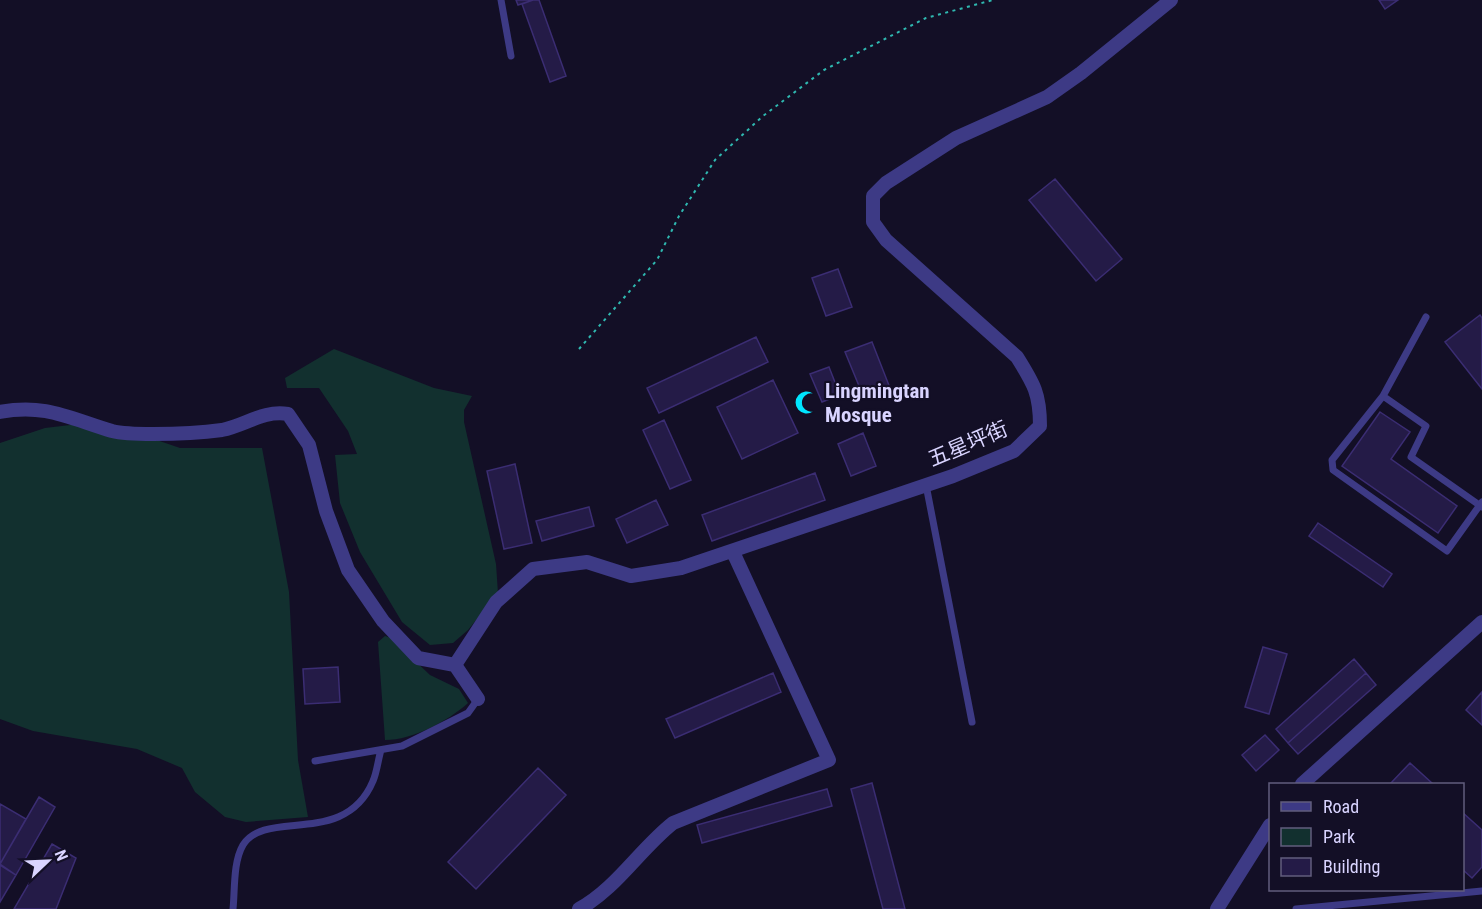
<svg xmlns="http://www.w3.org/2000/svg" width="1482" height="909" viewBox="0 0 1482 909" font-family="'Roboto Condensed','Noto Sans SC',sans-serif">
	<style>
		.green { fill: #12302f }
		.building { fill: #241b47; stroke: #3b2d73; stroke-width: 1.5 }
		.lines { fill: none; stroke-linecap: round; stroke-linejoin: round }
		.path { stroke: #2fb8b0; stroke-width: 2; stroke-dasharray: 3 4.5; stroke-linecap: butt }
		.service { stroke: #3d3a85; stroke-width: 7 }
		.minor { stroke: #3d3a85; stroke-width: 14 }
		.labels { text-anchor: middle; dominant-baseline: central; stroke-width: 4.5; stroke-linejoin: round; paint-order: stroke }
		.poi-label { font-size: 21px; font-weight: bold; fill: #d9d4ff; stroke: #130f26; text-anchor: start }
		.street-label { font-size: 21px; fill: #d9d4ff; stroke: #130f26 }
	</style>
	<rect width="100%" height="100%" fill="#130f26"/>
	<path class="green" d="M334,349l100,39 38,8 -8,14v12l32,142 2,29 -30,37 -15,13 -23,2 -28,-23 -42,-70 -20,-49 -5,-48 22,-1 -9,-23 -29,-43h-32l-2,-10z
		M87,423l55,12 38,13h82l27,144 9,168 10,57 -62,5 -21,-5 -30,-25 -13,-24 -45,-19 -104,-18 -33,-12v-276l45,-15z
		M385,636l6,2 39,37 29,14 9,14c-20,18 -55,37 -83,37l-7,-98z"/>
	<path class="building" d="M516,0h17l-15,5z
		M533,0h6l27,76 -16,6 -28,-78z
		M1379,0h19l-13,9z
		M1055,179l67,80 -26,22 -67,-81z
		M838,269l14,38 -26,9 -14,-38z
		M1480,315l2,3v71l-37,-47z
		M756,337l12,25 -109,51 -12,-25z
		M872,342l18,46 -26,10 -19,-46z
		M829,367l11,28 -18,7 -12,-28z
		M773,380l25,53 -56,26 -25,-52z
		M1380,412l30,20 -19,27 66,47 -19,27 -96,-67z
		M664,420l27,60 -21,9 -27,-59z
		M863,433l13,33 -25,10 -13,-32z
		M515,464l17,79 -28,6 -17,-78z
		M815,473l10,27 -113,41 -10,-26z
		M656,500l12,25 -41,18 -11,-24z
		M589,507l5,19 -52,15 -6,-20z
		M1318,523l74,51 -9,13 -74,-51z
		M1263,647l24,7 -18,60 -24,-7z
		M1354,659l12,14 -78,70 -12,-14z
		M338,667l2,35 -35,2 -2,-35z
		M773,673l8,19 -106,46 -9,-19z
		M1366,673l10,12 -78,69 -10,-11z
		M1482,692v33l-16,-15z
		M1265,735l14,15 -23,21 -14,-16z
		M1410,763l23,21h-43z
		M538,768l28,27 -90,94 -28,-27z
		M872,783l33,126h-22l-32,-120z
		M827,789l5,17 -130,37 -5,-18z
		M39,797l16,10 -39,68 -16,-11z
		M0,804l26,15 -26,45z
		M1462,812l20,18v37l-10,11 -10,-9z
		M52,844l24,14 -20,51h-42z
		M0,865l16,10 -16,27z"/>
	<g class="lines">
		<path class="path" d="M579,349l78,-89 22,-44 36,-56 48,-44 61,-46 102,-52 67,-18"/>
		<path class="service" d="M501,0l10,56
			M1426,317l-43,79 -51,64 1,10 114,81 35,-49
			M1383,396l43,30 -15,31 71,50
			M926,485l46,237
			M315,761l87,-15 66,-33 10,-14
			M233,909c2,-19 0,-47 10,-64 23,-37 102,3 130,-64 4,-9 5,-21 8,-31
			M1296,909l186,-18"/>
		<path class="minor" d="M0,412c45,-9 71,7 112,19 12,3 28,3 41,3 22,0 47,-1 69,-4 24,-5 41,-20 66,-16l21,31 17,66 22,59 35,51 35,37 37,7 23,34
			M455,665l41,-63 37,-33 54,-7 44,14 50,-8 272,-92 61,-25 26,-25c0,-32 -6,-42 -23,-69l-131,-117 -13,-18v-26l13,-13 70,-45 91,-41 34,-24 90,-73
			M1302,784l180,-162
			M579,909c37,-20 61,-60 94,-86l156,-63 -96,-208
			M1217,909l53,-84"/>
	</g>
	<defs>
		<symbol id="mosque-bare" viewBox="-9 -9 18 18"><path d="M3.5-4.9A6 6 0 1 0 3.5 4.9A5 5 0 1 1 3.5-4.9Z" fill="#00e5ff" stroke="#130f26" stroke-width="2.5" paint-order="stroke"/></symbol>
	</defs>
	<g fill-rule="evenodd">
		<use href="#mosque-bare" x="790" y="386" width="33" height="33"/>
	</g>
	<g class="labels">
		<g class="poi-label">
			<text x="825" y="391">Lingmingtan<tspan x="825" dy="24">Mosque</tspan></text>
		</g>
		<g class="street-label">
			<text transform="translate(968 444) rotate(-23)">五星坪街</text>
		</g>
	</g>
	<rect x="1269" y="783" width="195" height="108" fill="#130f26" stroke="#625e7d" stroke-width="1.5"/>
	<rect x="1281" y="802" width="30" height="9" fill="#3d3a85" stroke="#625e7d" stroke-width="1.5"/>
	<text x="1323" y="813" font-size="18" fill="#d9d4ff">Road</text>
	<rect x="1281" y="828" width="30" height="18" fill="#12302f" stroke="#625e7d" stroke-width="1.5"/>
	<text x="1323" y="843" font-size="18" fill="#d9d4ff">Park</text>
	<rect x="1281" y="858" width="30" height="18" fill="#241b47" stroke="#625e7d" stroke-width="1.5"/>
	<text x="1323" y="873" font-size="18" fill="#d9d4ff">Building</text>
	<g transform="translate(48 861) rotate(67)" stroke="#130f26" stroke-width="4.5" paint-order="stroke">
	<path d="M0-4.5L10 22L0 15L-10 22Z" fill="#d9d4ff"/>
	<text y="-9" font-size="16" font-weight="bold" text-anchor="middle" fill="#d9d4ff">N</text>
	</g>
</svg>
